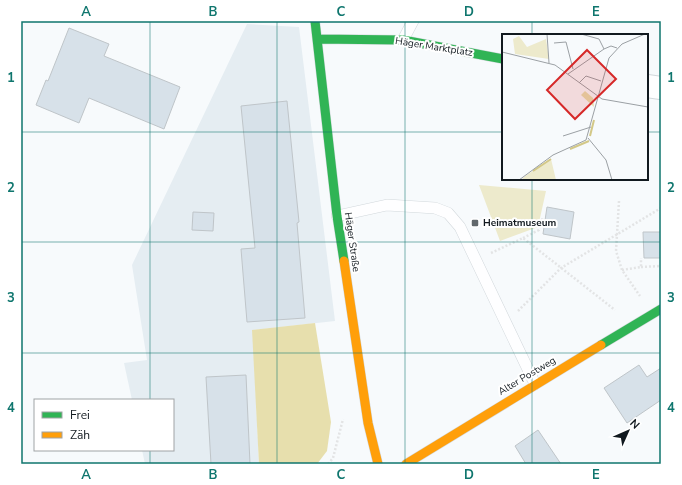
<svg xmlns="http://www.w3.org/2000/svg" width="682" height="485" viewBox="0 0 682 485" font-family="'Nunito Sans',sans-serif">
	<style>
		.built { fill: #e5edf2 }
		.green { fill: #edeacc }
		.forest { fill: #e7dfad }
		.building { fill: #d7e1e9; stroke: #bfc5c9 }
		.lines { fill: none; stroke-linecap: round; stroke-linejoin: round }
		.lane-casing { stroke: #d2d8dc; stroke-width: 12 }
		.street-casing { stroke: #d2d8dc; stroke-width: 24 }
		.fast-casing { stroke: #d2d8dc; stroke-width: 10 }
		.slow-casing { stroke: #d2d8dc; stroke-width: 10 }
		.path { stroke: #e3e4e5; stroke-width: 2.5; stroke-dasharray: 2 2; stroke-linecap: butt }
		.lane { stroke: #fefeff; stroke-width: 11 }
		.street { stroke: #fefeff; stroke-width: 22 }
		.fast { stroke: #30b455; stroke-width: 9 }
		.slow { stroke: #ff9f0a; stroke-width: 9 }
		.grid { fill: none; stroke: #0f766e; stroke-width: 1; stroke-opacity: 0.55 }
		.poi-dot { fill: #62686c; stroke: #fff; stroke-width: 1.5 }
		.labels { text-anchor: middle; dominant-baseline: central; stroke-width: 4; stroke-linejoin: round; paint-order: stroke }
		.street-label { font-size: 10px; fill: #11191f; stroke: #fff }
		.poi-label { font-size: 10px; font-weight: bold; fill: #11191f; stroke: #fff; text-anchor: start }
		.inset-river { fill: none; stroke: #d3c887; stroke-width: 2 }
		.inset-road { fill: none; stroke: #9ba0a4; stroke-width: 1 }
		.view { fill: #d62828; fill-opacity: 0.15; stroke: #d62828; stroke-width: 2 }
		.inset-edge { fill: none; stroke: #11191f; stroke-width: 2 }
		.neatline { fill: none; stroke: #0f766e; stroke-width: 1.5 }
		.grid-label { font-size: 13px; text-anchor: middle; font-weight: bold; fill: #0f766e }
	</style>
	<rect width="100%" height="100%" fill="#f7fafc"/>
	<path class="built" d="M247,24l52,3 36,294 -82,9 6,134h-114l-3,-14h31v-50h-41l-8,-37 23,-3 -15,-95z"/>
	<path class="green" d="M479,185l67,6 -8,36 -38,14z"/>
	<path class="forest" d="M315,323l16,99 -4,29 -10,13h-58l-7,-134z"/>
	<path class="building" d="M69,28l40,16 -5,12 76,31 -16,42 -75,-31 -10,25 -43,-18 10,-25 2,1z
		M287,101l12,121 -2,1 8,95 -58,4 -6,-73 14,-1 -14,-142z
		M547,207l27,5 -4,27 -27,-5z
		M193,212l21,1 -1,18 -21,-1z
		M643,232h18v26h-17z
		M639,365l8,12 14,-9v32l-34,23 -23,-35z
		M246,375l4,89h-39l-5,-87z
		M538,430l23,34h-35l-11,-18z"/>
	<g class="lines">
		<defs>
			<path id="lane" d="M403,40l10,-19
				M337,216l50,-11 48,3 13,5 12,14 75,157"/>
			<path id="street" d="M647,86l14,2"/>
			<path id="fast" d="M315,21l22,195 7,45
				M317,39l86,1 100,19
				M601,345l60,-36"/>
			<path id="slow" d="M344,261l24,162 10,41
				M406,464l195,-119"/>
		</defs>
		<use href="#lane" class="lane-casing"/>
		<use href="#street" class="street-casing"/>
		<use href="#fast" class="fast-casing"/>
		<use href="#slow" class="slow-casing"/>
		<path class="path" d="M619,201l-3,50 6,19 18,26
			M523,238l16,-8 4,-13
			M491,253l32,-15 92,72
			M641,267l20,-1
			M622,270l19,-3v-9
			M518,311l43,-43 100,-60
			M328,464l5,-6 10,-39"/>
		<use href="#lane" class="lane"/>
		<use href="#street" class="street"/>
		<use href="#fast" class="fast"/>
		<use href="#slow" class="slow"/>
	</g>
	<path class="grid" d="M150,21v379M277,21v443M405,21v443M532,21v14M21,132h482M647,132h14M532,179v285M21,242h640M21,353h640M150,450v14"/>
	<rect class="poi-dot" x="471" y="219" width="8" height="8" rx="2"/>
	<g class="labels">
		<g class="street-label">
			<text transform="translate(434 47) rotate(9)">Häger Marktplatz</text>
			<text transform="translate(352 242) rotate(82)">Häger Straße</text>
			<text transform="translate(527 376) rotate(-31)">Alter Postweg</text>
		</g>
		<g class="poi-label">
			<text x="483" y="223">Heimatmuseum</text>
		</g>
	</g>
	<g transform="translate(502 34)">
		<rect width="146" height="146" fill="#f7fafc"/>
		<path d="M17,2l8,11 19,-8 3,20 -34,-5 -2,-15zM49,125l5,21h-35l4,-4z" fill="#edeacc"/>
		<path d="M83,57l8,7 1,9 -13,-12z" fill="#e7dfad"/>
		<path class="inset-river" d="M88,102l4,-16M68,115l19,-8M31,137l18,-12"/>
		<path class="inset-road" d="M45,0l2,29M79,0l18,5 5,10M52,9l12,-1 7,27M0,18l53,13 47,34 46,8M66,40l36,-25 7,-3 6,2M77,49l7,-7 15,5M61,102l28,-9M86,104l18,22 6,20M17,146l34,-25 33,-15 23,-82 13,-14 23,-10"/>
		<path class="view" d="M85,16l29,29 -41,40 -28,-29z"/>
		<rect width="146" height="146" class="inset-edge"/>
	</g>
	<rect width="682" height="485" fill="none" stroke="#ffffff" stroke-width="44"/>
	<rect x="34" y="399" width="140" height="52" fill="#ffffff" stroke="#a0a3a5"/>
	<rect x="42" y="412" width="20" height="6" fill="#30b455" stroke="#a0a3a5"/>
	<text x="70" y="419" font-size="12" fill="#11191f">Frei</text>
	<rect x="42" y="432" width="20" height="6" fill="#ff9f0a" stroke="#a0a3a5"/>
	<text x="70" y="439" font-size="12" fill="#11191f">Zäh</text>
	<g transform="translate(628 431) rotate(45)" stroke="#ffffff" stroke-width="3" paint-order="stroke">
	<path d="M0-3L7 15L0 10L-7 15Z" fill="#11191f"/>
	<text y="-6" font-size="11" font-weight="bold" text-anchor="middle" fill="#11191f">N</text>
	</g>
	<rect x="22" y="22" width="638" height="441" class="neatline"/>
	<g class="grid-label">
		<text x="86" y="16">A</text>
		<text x="213" y="16">B</text>
		<text x="341" y="16">C</text>
		<text x="469" y="16">D</text>
		<text x="596" y="16">E</text>
		<text x="11" y="82">1</text>
		<text x="671" y="82">1</text>
		<text x="11" y="192">2</text>
		<text x="671" y="192">2</text>
		<text x="11" y="302">3</text>
		<text x="671" y="302">3</text>
		<text x="11" y="412">4</text>
		<text x="671" y="412">4</text>
		<text x="86" y="479">A</text>
		<text x="213" y="479">B</text>
		<text x="341" y="479">C</text>
		<text x="469" y="479">D</text>
		<text x="596" y="479">E</text>
	</g>
</svg>
